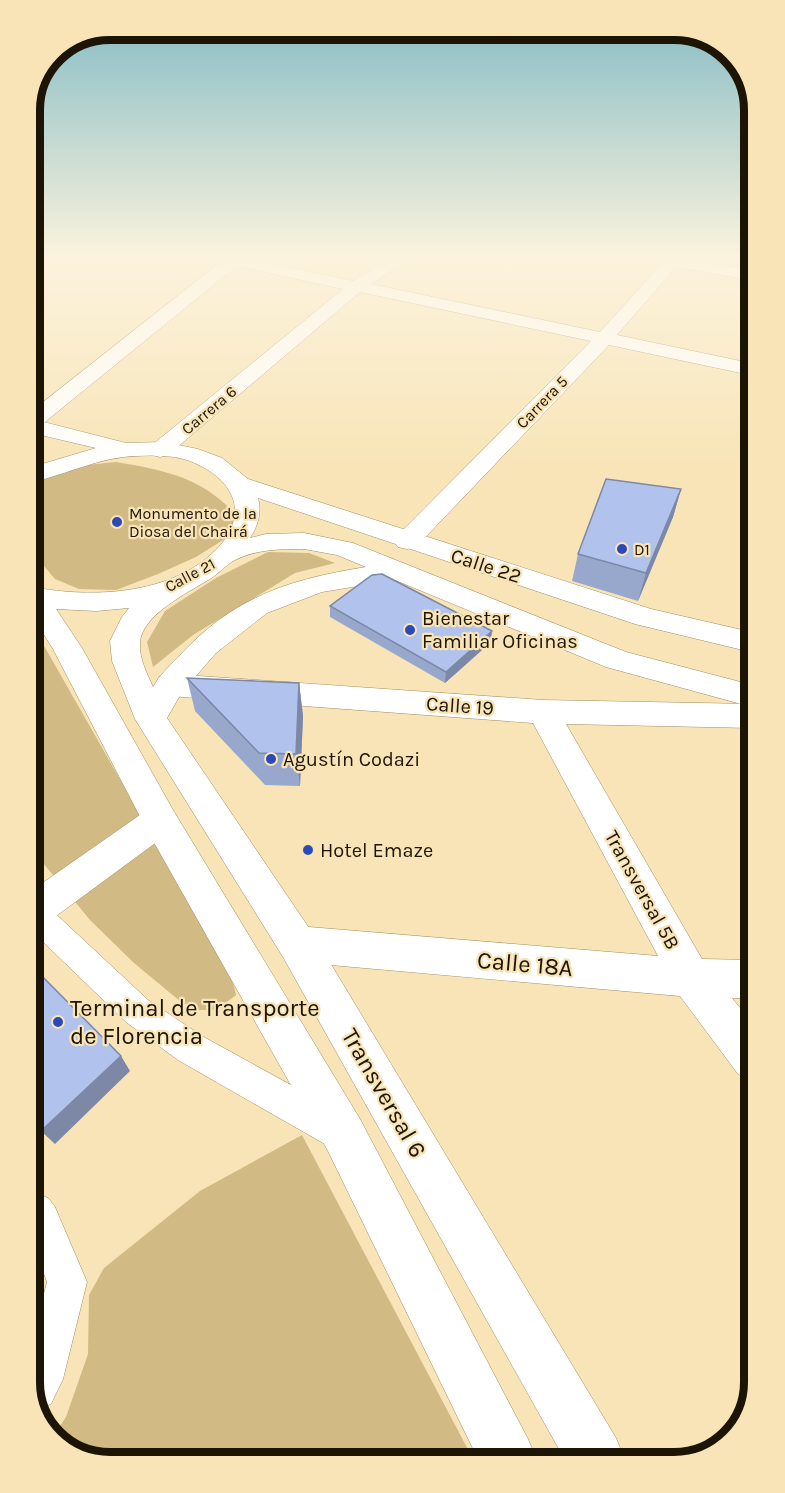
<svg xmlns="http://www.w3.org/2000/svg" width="785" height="1493" viewBox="0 0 785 1493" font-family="Karla,sans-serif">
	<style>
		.green { fill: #d2ba84 }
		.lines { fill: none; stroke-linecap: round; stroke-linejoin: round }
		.service-casing { stroke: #a18e63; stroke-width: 1 }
		.pedestrian-casing { stroke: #a18e63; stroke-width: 1 }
		.minor-casing { stroke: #a18e63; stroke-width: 1 }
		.tertiary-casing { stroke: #a18e63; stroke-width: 1 }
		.primary-casing { stroke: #a18e63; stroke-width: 1 }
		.service { fill: #fff; fill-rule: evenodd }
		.pedestrian { fill: #fff; fill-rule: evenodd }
		.minor { fill: #fff; fill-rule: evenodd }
		.tertiary { fill: #fff; fill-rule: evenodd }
		.primary { fill: #fff; fill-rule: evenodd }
		.wall { fill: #98a8cc }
		.shaded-wall { fill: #7c88a6 }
		.building { fill: #b1c3ed; stroke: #7c88a6; stroke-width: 1.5 }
		.poi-dot { fill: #2b4aba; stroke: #f8e4b6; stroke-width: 2 }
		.labels { text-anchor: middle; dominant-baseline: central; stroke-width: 4.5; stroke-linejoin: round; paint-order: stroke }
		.far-street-label { font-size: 16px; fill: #1c1404; stroke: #f8e4b6 }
		.far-poi-label { font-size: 16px; fill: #1c1404; stroke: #f8e4b6; text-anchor: start }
		.street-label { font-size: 20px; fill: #1c1404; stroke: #f8e4b6 }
		.poi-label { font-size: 20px; fill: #1c1404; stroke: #f8e4b6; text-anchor: start }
		.near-street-label { font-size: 24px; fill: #1c1404; stroke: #f8e4b6 }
		.near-poi-label { font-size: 24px; fill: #1c1404; stroke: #f8e4b6; text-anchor: start }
		.rim { fill: none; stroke: #1c1404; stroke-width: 8 }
	</style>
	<rect width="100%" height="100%" fill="#f8e4b6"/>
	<path class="green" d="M116,462c48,8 90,16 122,56l-7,17 -35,22 -38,17 -42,16 -37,-1 -24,-10 -23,-27v-65c21,-20 56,-22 84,-25z
		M268,552l41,1 26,10 -40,10 -102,62 -40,32 -6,-25 18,-31 51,-33z
		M33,635l6,2 192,337 5,21 -20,15h-17l-18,-8 -47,-39 -44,-43 -56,-68z
		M302,1135l171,324 -367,4 -40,-14 -12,-14 12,-18 22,-63 1,-59 15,-27 96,-77z"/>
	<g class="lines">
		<defs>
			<path id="service" d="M34,900l11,4 103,96 54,36 147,81 5,13 -5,13 -13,5 -13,-5 -145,-83 -52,-38 -92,-89z
				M35,1192l13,6 7,9 32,75 -24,97 -12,25 -15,6v-86l11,-42 -11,-30z"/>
			<path id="pedestrian" d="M160,806l13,4 5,10 -5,10 -125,92 -14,5v-38l113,-79z"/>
			<path id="minor" d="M223,260h31l99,21 35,-21h19l-36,24 229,48 65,-72h17l-65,75 133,28v12l-141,-30 -193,202 -9,2 -9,-2 -4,-6 4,-6 193,-194 -231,-49 -192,163 -8,2 -8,-2 -3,-5 3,-5 191,-156 -106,-23 -197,160 -8,1v-16z
				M170,674l373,26 209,4v24l-186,-4 136,235 51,1v38h-21l21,26 1,57 -16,-7 -58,-78 -383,-34 -14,-5 -6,-13 6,-13 14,-5 361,30 -125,-233 -363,-27 -11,-3 -4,-8 4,-8z"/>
			<path id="tertiary" d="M658,260h35l57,10v10l-84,-15z"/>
			<path id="primary" d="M32,419l94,24 38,-1 34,7 24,9 26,21 403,130 100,23v20l-116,-28 -377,-126c4,14 0,28 -8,40l16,-4 38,-1 49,10 273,109 126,33v22l-146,-40 -211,-87 -73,12 -55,21 -51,40 -34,39 -15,26 144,213 305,507 8,20h-60l-281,-501 -148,-238 -23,-58 -2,-20 12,-24 7,-9 -33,3 -40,-2 26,39 91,162 187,309 168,320 8,19 -58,1 -150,-308 -181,-321 -94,-181 -20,-32 -1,-30c62,12 148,8 191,-45 29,-38 1,-69 -36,-82 -16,-5 -34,-5 -50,-4 -38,1 -69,18 -105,26v-15l64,-19 -64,-15zM304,549l33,6 29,12c-75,12 -130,29 -183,85 -11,11 -22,22 -30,35 -6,-14 -14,-28 -13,-44 1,-28 49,-51 70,-64 8,-5 17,-15 25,-19 22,-11 46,-11 69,-11z"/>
		</defs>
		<use href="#service" class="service-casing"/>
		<use href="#pedestrian" class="pedestrian-casing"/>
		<use href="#minor" class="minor-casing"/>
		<use href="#tertiary" class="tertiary-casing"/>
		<use href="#primary" class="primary-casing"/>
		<use href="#service" class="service"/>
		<use href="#pedestrian" class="pedestrian"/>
		<use href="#minor" class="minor"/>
		<use href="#tertiary" class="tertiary"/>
		<use href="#primary" class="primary"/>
	</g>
	<path class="wall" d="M681,489l-8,28 -35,84 -66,-20 6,-27z
		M330,606l161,36 -46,41 -115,-66z
		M187,678l112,5 4,33 -3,70 -35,-1 -70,-74z"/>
	<path class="shaded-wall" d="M681,489l-8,28 -35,84 8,-28z
		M492,631l-1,11 -46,41 1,-11z
		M299,683l4,33 -3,70 -4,-32z
		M121,1056l9,15 -75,73 -14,-13z"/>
	<path class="building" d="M606,479l75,10 -35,84 -68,-19z
		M382,574l110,57 -46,41 -116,-66 42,-31z
		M187,678l112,5 -3,71 -37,-1z
		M34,968l87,88 -80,75 -6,-8z"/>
	<linearGradient id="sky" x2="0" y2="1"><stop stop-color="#82bac4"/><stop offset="0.55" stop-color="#fcf3de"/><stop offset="1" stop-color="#fcf3de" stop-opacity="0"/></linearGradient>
	<rect width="785" height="469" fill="url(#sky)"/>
	<g class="poi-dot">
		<circle cx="117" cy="522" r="6"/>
		<circle cx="622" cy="549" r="6"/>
		<circle cx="410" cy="630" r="6"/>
		<circle cx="271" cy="759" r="6"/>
		<circle cx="308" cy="850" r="6"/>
		<circle cx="58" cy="1022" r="6"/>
	</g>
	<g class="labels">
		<g class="far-street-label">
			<text transform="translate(542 402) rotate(-46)">Carrera 5</text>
			<text transform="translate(209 410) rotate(-40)">Carrera 6</text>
			<text transform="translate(190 575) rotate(-28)">Calle 21</text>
		</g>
		<g class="far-poi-label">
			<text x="129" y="513">Monumento de la<tspan x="129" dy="18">Diosa del Chairá</tspan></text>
			<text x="634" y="549">D1</text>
		</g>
		<g class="street-label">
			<text transform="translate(486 566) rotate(18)">Calle 22</text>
			<text transform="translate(460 706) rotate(4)">Calle 19</text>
			<text transform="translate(642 890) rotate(61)">Transversal 5B</text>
		</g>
		<g class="poi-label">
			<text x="422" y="618">Bienestar<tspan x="422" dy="23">Familiar Oficinas</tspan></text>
			<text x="283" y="759">Agustín Codazi</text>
			<text x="320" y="850">Hotel Emaze</text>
		</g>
		<g class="near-street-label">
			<text transform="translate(525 964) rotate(5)">Calle 18A</text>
			<text transform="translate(384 1093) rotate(60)">Transversal 6</text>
		</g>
		<g class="near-poi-label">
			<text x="70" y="1008">Terminal de Transporte<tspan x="70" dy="28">de Florencia</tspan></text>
		</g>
	</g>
	<path d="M0 0H785V1493H0ZM110 40H674A70 70 0 0 1 744 110V1382A70 70 0 0 1 674 1452H110A70 70 0 0 1 40 1382V110A70 70 0 0 1 110 40Z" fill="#f8e4b6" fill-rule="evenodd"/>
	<path class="rim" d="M110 40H674A70 70 0 0 1 744 110V1382A70 70 0 0 1 674 1452H110A70 70 0 0 1 40 1382V110A70 70 0 0 1 110 40Z"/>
</svg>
